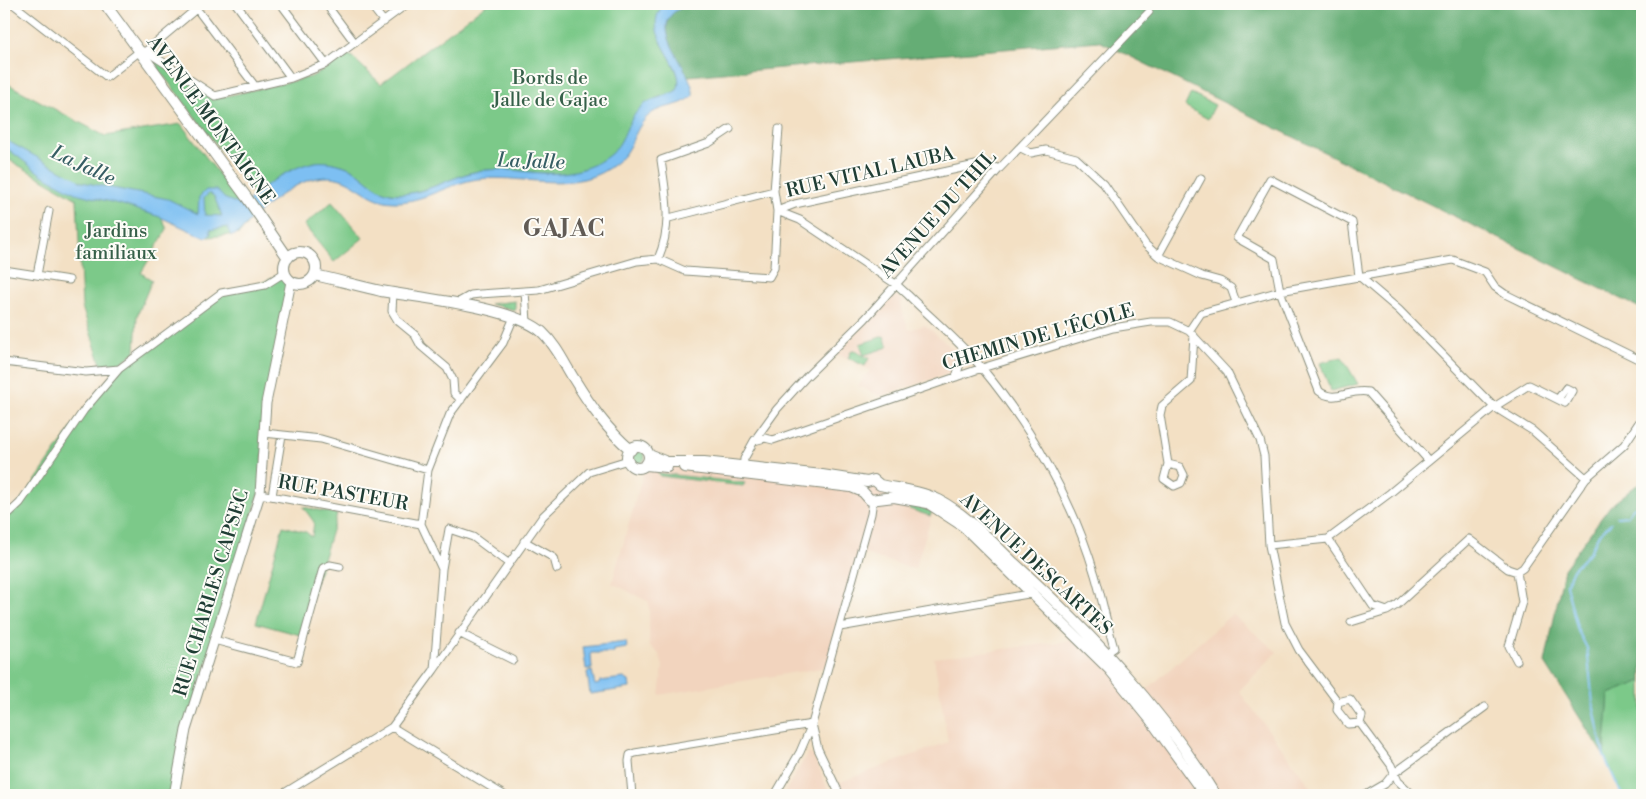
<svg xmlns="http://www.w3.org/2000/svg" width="1646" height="799" viewBox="0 0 1646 799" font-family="'Libre Bodoni',serif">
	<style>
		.built { fill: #f2d4be }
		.green { fill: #7cc989; stroke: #4e835e }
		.forest { fill: #65ad75; stroke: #427554 }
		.water { fill: #7dbff2; stroke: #4e7e93; fill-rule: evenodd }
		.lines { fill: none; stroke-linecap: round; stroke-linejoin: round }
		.stream { stroke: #7dbff2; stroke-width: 2 }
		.minor-casing { stroke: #898e7c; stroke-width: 9 }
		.tertiary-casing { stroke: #898e7c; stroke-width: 11 }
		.secondary-casing { stroke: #898e7c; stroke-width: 12 }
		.minor { stroke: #fff; stroke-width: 7 }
		.tertiary { stroke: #fff; stroke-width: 9 }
		.secondary { stroke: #fff; stroke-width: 10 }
		.labels { text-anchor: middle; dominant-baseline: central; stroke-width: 4; stroke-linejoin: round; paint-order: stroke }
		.park-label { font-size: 19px; fill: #366049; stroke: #fdfcf7 }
		.street-label { font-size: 19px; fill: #1f3d34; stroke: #fdfcf7 }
		.water-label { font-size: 20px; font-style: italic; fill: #365e64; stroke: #fdfcf7 }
		.district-label { font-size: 24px; font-weight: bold; letter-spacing: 1px; fill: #615b55; stroke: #fdfcf7 }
	</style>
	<rect width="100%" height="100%" fill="#fdfcf7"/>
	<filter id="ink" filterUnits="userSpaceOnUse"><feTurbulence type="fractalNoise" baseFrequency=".02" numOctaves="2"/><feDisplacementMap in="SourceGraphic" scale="10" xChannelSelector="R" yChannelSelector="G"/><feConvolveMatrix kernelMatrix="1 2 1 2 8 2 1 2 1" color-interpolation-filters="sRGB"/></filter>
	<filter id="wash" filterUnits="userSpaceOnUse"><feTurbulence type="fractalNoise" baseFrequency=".0096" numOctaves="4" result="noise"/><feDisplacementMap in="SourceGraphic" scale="20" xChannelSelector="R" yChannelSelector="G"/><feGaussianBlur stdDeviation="1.12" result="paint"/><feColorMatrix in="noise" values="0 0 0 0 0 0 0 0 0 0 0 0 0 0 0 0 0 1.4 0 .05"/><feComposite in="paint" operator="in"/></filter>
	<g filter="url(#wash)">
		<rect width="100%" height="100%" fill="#f3e0c4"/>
		<path class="built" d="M898,296l6,6 -4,2 9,26 16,-5 31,27 1,4 -6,17 -71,23 -22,-10 12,-16 -34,-16 56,-57z
			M661,466l176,14 78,13 18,19 -18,57 -54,-16 -34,114 -168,28 4,-29 -4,-12 -10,-9v-43l-37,-19 31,-109 7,-5z
			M1232,614l45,38 -38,39 78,104h-477l-5,-11 113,-42 -14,-84 142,-18 66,54z
			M808,753l6,3 16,39h-47z"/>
		<path class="green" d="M487,4h177c-3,6 -7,26 -5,33 4,12 26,40 19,52 -3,4 -9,5 -14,6 -11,4 -20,11 -28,19 -10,11 -11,28 -23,39 -46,40 -93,7 -143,20 -26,7 -52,25 -80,20 -16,-3 -23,-14 -35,-22 -34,-21 -73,2 -100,24l-102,-133 3,-2 62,38 93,-21 39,-22 31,29z
			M4,82l101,54 76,-12 71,94 -13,16 -30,3 -48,-20 6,12 -26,44 11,7 -15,36 -2,36 -17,13 -16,2 -20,-60 -5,-108 -73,-42z
			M1191,93l24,12 -7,14 -23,-13z
			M332,202l31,36 -29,24 -30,-37z
			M284,273l7,9 -25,121 -5,84 -75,243 -12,65h-170v-278l16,-14 64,-93 35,-41 102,-76 33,-7z
			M515,301v9l-25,-6z
			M884,336l4,11 -24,8 -4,-11z
			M852,350l17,8 -4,8 -17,-8z
			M1342,357l16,27 -27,7 -11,-28z
			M633 457a6 6 0 1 1 12 0a6 6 0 1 1-12 0Z
			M657,473l88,10 -2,3 -83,-10z
			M911,503l21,9 -2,4 -21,-7z
			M303,507l34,7 -37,121 -44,-12 27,-97 23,6 6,5 2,-15z
			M1642,681v114h-20l-18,-39 5,-62z"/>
		<path class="forest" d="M709,4h933v305l-543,-268 -411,35c-11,-18 -37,-56 -6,-69 9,-3 18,1 27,-3z
			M1642,481v200l-33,13 -5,62 -59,-93 19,-94 46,-63z"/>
		<path class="water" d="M664,4h45c-9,5 -20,-1 -30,5 -35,19 17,62 14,87 -14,13 -35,8 -47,22 -13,14 -14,32 -29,44 -40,35 -92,12 -139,17 -29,4 -55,24 -84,23 -33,-1 -41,-31 -77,-24 -24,5 -46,24 -64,39 -8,7 -12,18 -22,19l-4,-9 -17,3 1,4 -5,4 -46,-21 -37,-12 -48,-12 -33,-18 -38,-29v-7l78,43 86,17 30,15 1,-17 7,-7h11l7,8 16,7c9,-3 16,-12 24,-18 13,-10 34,-22 51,-25 12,-2 33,3 43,11 11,8 18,17 32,20 28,5 54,-13 80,-20 43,-12 79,12 123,-8 36,-17 26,-34 47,-57 10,-11 25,-10 37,-18 12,-25 -40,-56 -13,-86zM209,193l5,3 8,20 -17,-1 -1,-17z
			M626,642l1,6 -13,2v3h-23l1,16h-6l-3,-22z
			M592,671l3,14 4,-1 1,-3 24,-3 5,3 1,7 -40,6 -3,-22z"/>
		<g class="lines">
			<path class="stream" d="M66,174l11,6
				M1617,517l10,-1 6,-8 9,-5
				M1611,523l-12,11 -9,18 -17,17 -7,16 12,46 9,17 6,56 11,52 18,39"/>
		</g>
	</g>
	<g filter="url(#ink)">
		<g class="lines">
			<defs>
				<path id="minor" d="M13,4l94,73 33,-26h6l56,-47
					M193,4l62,82
					M236,4l55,74
					M281,4l45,60
					M326,4l29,39
					M370,4l14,18
					M146,51l69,45 76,-18 35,-14 81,-60
					M1021,148l10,5 15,-3 30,8 28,26 41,60 13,12 44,20 18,5 11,7 5,14
					M774,191l5,-62
					M669,218l105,-27 3,20 18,-7 190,-41 14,6
					M1158,256l43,-78
					M658,259c15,-35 8,-63 3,-99l48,-17 21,-14
					M4,270l65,10
					M37,275l12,-64
					M1359,276l-7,-54 -82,-43 -33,59 37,21 6,32 39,100c16,13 31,-3 49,1l60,68
					M1359,276l40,34 95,97 39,24 53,47
					M525,291l2,31
					M393,293l-1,18 6,10 17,14 6,11 26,22 6,12 1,13 7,7
					M457,303l14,-8 9,-1 59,-4 98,-29 21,-2 27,12 84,6 5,-9 3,-57 23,9 97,65 11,10c24,24 51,46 73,72 50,60 92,133 114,208 7,24 12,49 19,73l-7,5
					M1189,331l38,41 33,68 4,16 5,89 16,78 14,27 39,52
					M4,362l82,10 33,-3 102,-76 44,-8 19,-12
					M956,377l8,-27
					M264,433l57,6 107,31
					M754,441l23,-32 30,-33 58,-57 134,-150 150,-157
					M1168,464l-4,15 10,7 7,-3 3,-8 -4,-8 -12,-3 -8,-49 2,-9 29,-25 3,-45
					M743,471l1,-12 10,-18 11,-3 8,2 209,-72 131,-40 38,-6h19l19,9 12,-18 79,-22 173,-31 32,12 10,15 10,7 137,67
					M260,494l161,30
					M272,496l10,-61
					M4,518l16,-15 64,-93 35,-41
					M1328,539l45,67 14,5 10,-6 72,-66 39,30 9,3 6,-4 63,-90 38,-33 18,-27
					M524,541l30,17 3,11
					M1269,545l59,-6 62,-46 104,-86 35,-22 36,18 7,-12 -6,-3 -8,11
					M442,569l7,-40 24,8 35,26
					M1517,572l5,30 -13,44 8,15
					M1351,622l36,-11
					M840,627l194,-34
					M459,633l54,27
					M214,640l83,22 26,-94 7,-3 10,2
					M434,670l109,-154 46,-44 39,-12
					M1350,699l12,17 -2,7 -12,1 -11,-14 1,-8z
					M1360,723l31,42 7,16 15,14
					M392,727l112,68
					M281,795l111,-68 42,-57 8,-101 -21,-45 7,-54 22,-56 53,-71 11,-26
					M632,795l-3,-34 1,-6 5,-2 177,-29 6,25 22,46
					M775,795l25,-43 12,-28 59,-210 2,-14
					M1366,795l19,-11 8,-10 92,-67"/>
				<path id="tertiary" d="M174,795l12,-65 74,-236 6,-91 25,-121"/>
				<path id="secondary" d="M105,4l142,194 41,60
					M284 268a16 16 0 1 1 32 0a16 16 0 1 1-32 0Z
					M315,275c22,5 44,11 66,16 39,7 133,16 161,41 14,13 22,31 32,47 16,26 33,51 57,71
					M627 457a11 11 0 1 1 22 0a11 11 0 1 1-22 0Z
					M649,455l18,7h37l118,13 45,7 7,-2 6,5c19,4 41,6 59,15 29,16 52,41 75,63 76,69 147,144 201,232
					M646,465l21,2
					M684,467l167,20 12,5 7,8 24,-3 34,6 35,23 147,144 40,49 55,76"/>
			</defs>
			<use href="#minor" class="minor-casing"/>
			<use href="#tertiary" class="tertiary-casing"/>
			<use href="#secondary" class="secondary-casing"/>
			<use href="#minor" class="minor"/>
			<use href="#tertiary" class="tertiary"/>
			<use href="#secondary" class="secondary"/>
		</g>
	</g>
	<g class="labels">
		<g class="park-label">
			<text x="550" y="78">Bords de<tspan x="550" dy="22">Jalle de Gajac</tspan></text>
			<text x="116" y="231">Jardins<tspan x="116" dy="22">familiaux</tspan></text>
		</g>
		<g class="street-label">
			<text transform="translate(211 120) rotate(54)">AVENUE MONTAIGNE</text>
			<text transform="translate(870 172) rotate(-13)">RUE VITAL LAUBA</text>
			<text transform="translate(938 214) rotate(-48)">AVENUE DU THIL</text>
			<text transform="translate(1038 337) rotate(-16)">CHEMIN DE L'ÉCOLE</text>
			<text transform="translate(343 493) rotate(10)">RUE PASTEUR</text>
			<text transform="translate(1036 564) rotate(43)">AVENUE DESCARTES</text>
			<text transform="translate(211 593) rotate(-73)">RUE CHARLES CAPSEC</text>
		</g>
		<g class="water-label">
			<text transform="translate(531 162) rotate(2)">La Jalle</text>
			<text transform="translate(83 166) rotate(25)">La Jalle</text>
		</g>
		<g class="district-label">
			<text x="564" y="229">GAJAC</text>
		</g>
	</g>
	<rect width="1646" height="799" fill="none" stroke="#fdfcf7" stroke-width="20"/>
</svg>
